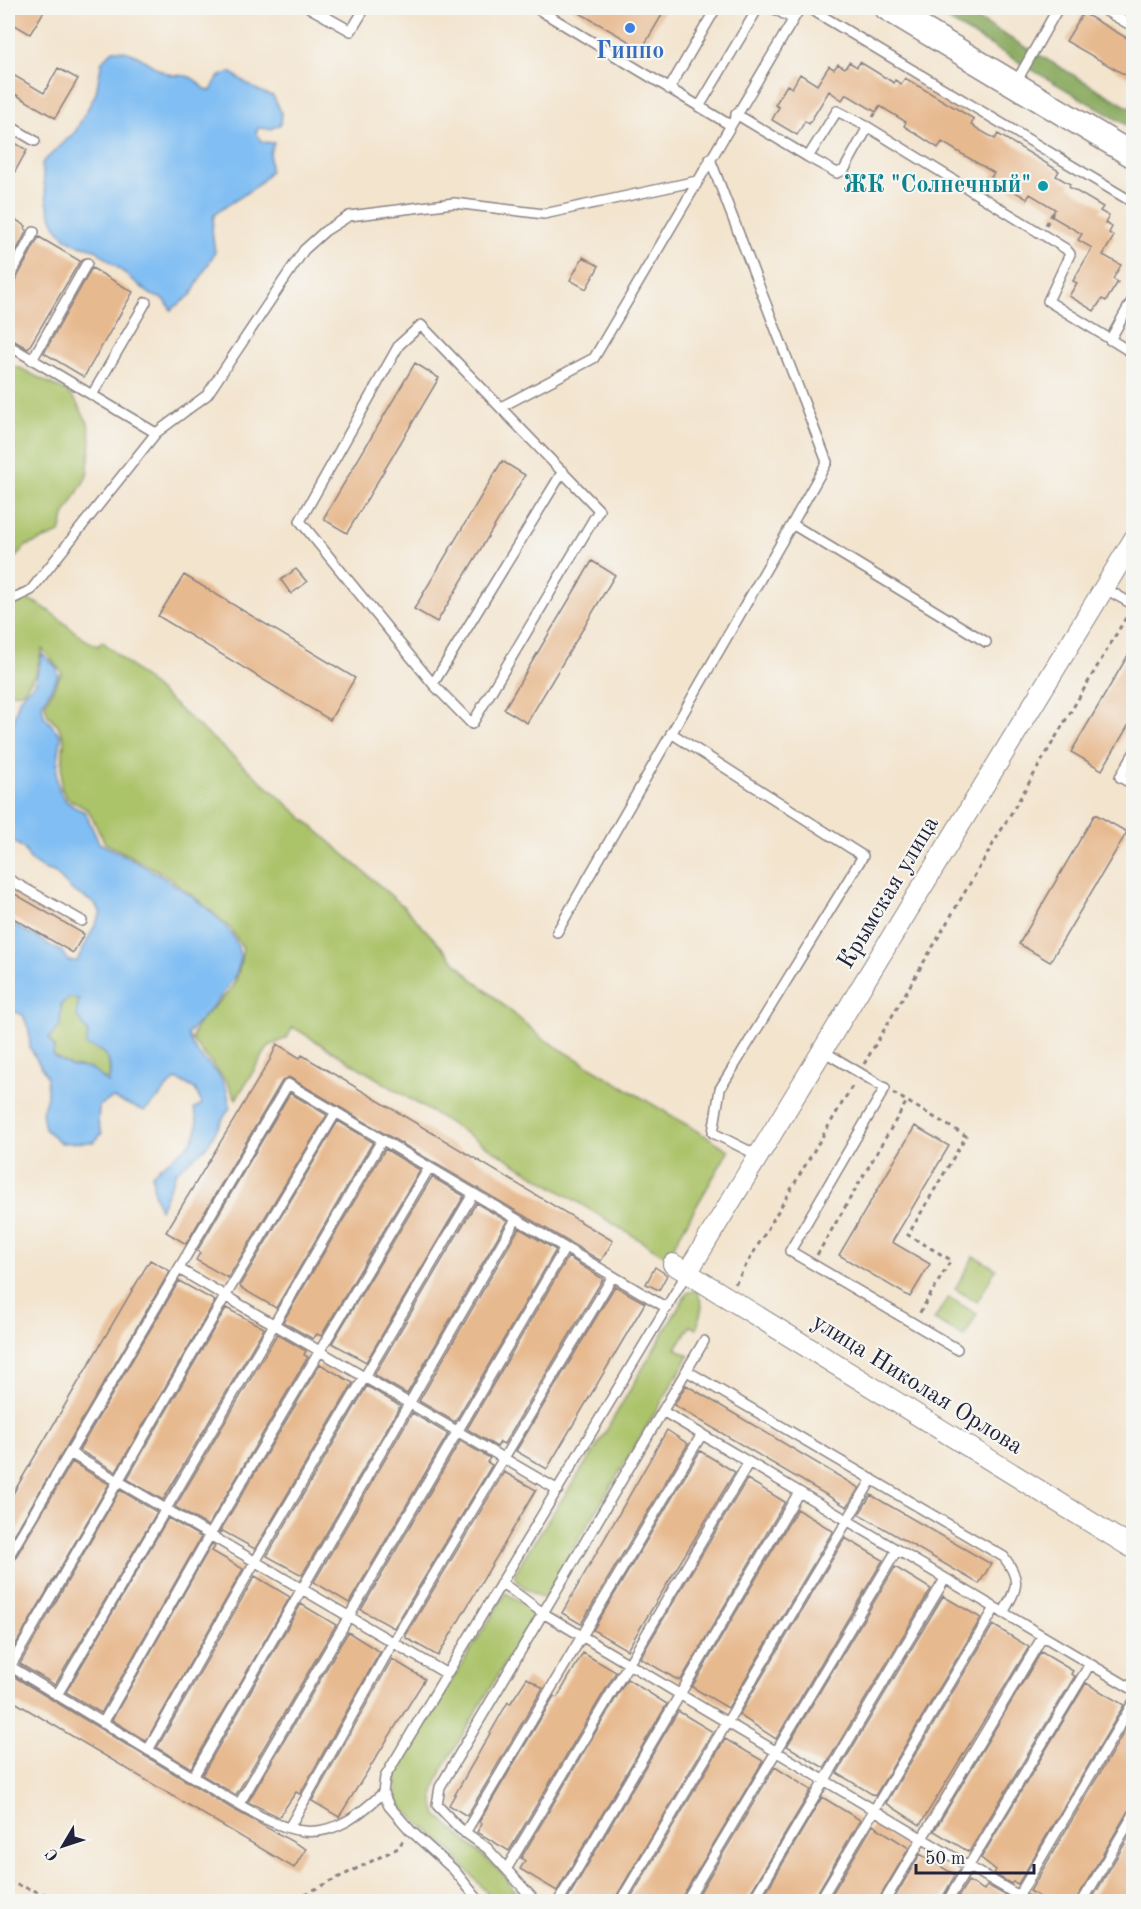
<svg xmlns="http://www.w3.org/2000/svg" width="1141" height="1909" viewBox="0 0 1141 1909" font-family="'Old Standard TT',serif">
	<style>
		.green { fill: #abc369; stroke: #667252; stroke-width: 1.5 }
		.forest { fill: #88a95d; stroke: #55664c; stroke-width: 1.5 }
		.water { fill: #80bef3; stroke: #517097; stroke-width: 1.5; fill-rule: evenodd }
		.building { fill: #e7b98f }
		.lines { fill: none; stroke-linecap: round; stroke-linejoin: round }
		.service-casing { stroke: #8a8384; stroke-width: 12 }
		.minor-casing { stroke: #8a8384; stroke-width: 22 }
		.tertiary-casing { stroke: #8a8384; stroke-width: 27 }
		.path { stroke: #8a8384; stroke-width: 3; stroke-dasharray: 4.5 4.5; stroke-linecap: butt }
		.service { stroke: #fff; stroke-width: 9 }
		.minor { stroke: #fff; stroke-width: 20 }
		.tertiary { stroke: #fff; stroke-width: 24 }
		.shop-dot { fill: #3f7fe0; stroke: #f6f6f2; stroke-width: 2 }
		.culture-dot { fill: #0f9aa8; stroke: #f6f6f2; stroke-width: 2 }
		.labels { text-anchor: middle; dominant-baseline: central; stroke-width: 4.5; stroke-linejoin: round; paint-order: stroke }
		.shop-label { font-size: 24px; font-weight: bold; fill: #366cbe; stroke: #f6f6f2 }
		.culture-label { font-size: 24px; font-weight: bold; fill: #0d838f; stroke: #f6f6f2; text-anchor: end }
		.street-label { font-size: 24px; fill: #22223b; stroke: #f6f6f2 }
	</style>
	<rect width="100%" height="100%" fill="#f6f6f2"/>
	<filter id="ink" filterUnits="userSpaceOnUse"><feTurbulence type="fractalNoise" baseFrequency=".0167" numOctaves="2"/><feDisplacementMap in="SourceGraphic" scale="12" xChannelSelector="R" yChannelSelector="G"/><feConvolveMatrix kernelMatrix="1 2 1 2 8 2 1 2 1" color-interpolation-filters="sRGB"/></filter>
	<filter id="wash" filterUnits="userSpaceOnUse"><feTurbulence type="fractalNoise" baseFrequency=".008" numOctaves="4" result="noise"/><feDisplacementMap in="SourceGraphic" scale="24" xChannelSelector="R" yChannelSelector="G"/><feGaussianBlur stdDeviation="1.35" result="paint"/><feColorMatrix in="noise" values="0 0 0 0 0 0 0 0 0 0 0 0 0 0 0 0 0 1.4 0 .05"/><feComposite in="paint" operator="in"/></filter>
	<g filter="url(#wash)">
		<rect width="100%" height="100%" fill="#f3e4ce"/>
		<path class="green" d="M8,366l12,2 47,24 8,8 13,23 3,18 -4,35 -23,40 -4,17 -34,13 -18,19z
			M20,598c30,4 50,37 78,48l4,-5 303,267 62,66 75,64 187,112 -62,107 -374,-230 -6,11 -18,8 -33,53 -9,-17 -35,-42c4,-25 28,-34 40,-53 7,-11 9,-26 11,-38l-12,-20 -34,-30 -35,-26 -57,-30 -17,-33 -21,-12 -6,-10 3,-50 -6,-13 -10,-10 -3,-11 17,-32 -20,-23 -6,24 -12,18 -16,3v-88z
			M69,998l11,1c0,7 -1,16 2,23 11,25 34,31 26,61l-16,-14 -22,-3 -17,-10 1,-9 -5,-9 11,-12 1,-22z
			M974,1256l22,13 -19,33 -22,-13z
			M697,1290l5,16 -5,23 -7,-3 -14,22 13,8 -145,242c-12,-5 -25,-11 -30,-23l10,-18 72,-109 91,-155z
			M948,1297l29,17 -13,23 -30,-17z
			M506,1593l20,12 8,9 -91,154c-8,18 -13,28 -6,47l65,58 19,28h-27l-46,-53 -44,-38 -7,-10 -1,-29z"/>
		<path class="forest" d="M927,8h32l174,102v19z"/>
		<path class="water" d="M113,50c24,-1 36,17 56,24 7,3 16,0 23,4 8,4 10,12 19,13l7,-14 12,-5c14,9 26,20 43,24l8,16v12l-11,5 -12,-1 -2,5 6,9 12,1 -4,11v17c-14,21 -37,28 -56,44l-2,16 3,21 -24,43 -20,15 -6,-10 -15,-6 -54,-44c-6,-4 -11,-3 -17,-5 -33,-11 -34,-55 -37,-82l33,-31 21,-39 6,-32z
			M42,654l15,14 1,8 -16,29 2,11 17,20c-3,34 -15,62 24,76l14,31c34,16 143,72 141,116 -1,24 -37,56 -52,75 7,27 29,30 38,54 2,6 3,13 4,19l-23,39 -31,26 -16,38 -6,-17 -2,-19c21,-22 56,-28 42,-65l8,-5 -7,-15 -18,-10c-14,10 -17,21 -33,32l-32,-13 -13,8 -1,17 4,10 -8,9 -33,1 -16,-14 -3,-17 5,-15v-20l-17,-29 -1,-18 -6,-15 -15,-6v-88l54,31 6,9h9l24,-48 -7,-10 -21,-12 -19,-19 -11,-3 -12,-8 -7,-12 -16,-12v-100l12,-40 15,-14zM69,998l10,1 -3,16 12,18 -2,13c21,3 28,17 22,37l-16,-14 -22,-3 -17,-10 1,-9 -5,-9 11,-12 1,-22z"/>
		<g id="blocks">
			<path class="building" d="M8,8h38l-16,26 -22,-13z
				M571,8h95l-24,41z
				M1083,13l51,29v38l-68,-39z
				M849,62l8,5 3,-5 34,21 1,-3 6,4 4,-6 69,41 -3,6 24,14 3,-5 61,37 -3,5 14,8 -1,3 34,20 -3,4 9,5 -4,7 7,4 -3,6 5,3 -11,19 18,10 -8,14 5,3 -12,19 -4,-2 -8,12 -25,-15 8,-13 -4,-2 19,-33 -14,-8 4,-6 -31,-18 4,-7 -25,-15 -3,5 -36,-22 3,-4 -52,-31 -4,6 -34,-22 2,-4 -26,-16 -4,6 -30,-18 -4,6 -13,-9 -20,33 -4,-3 -8,14 -25,-15 7,-13 -4,-2 12,-20 5,3 8,-14 17,11 12,-19 5,3 4,-5 7,4z
				M58,68l20,11 -23,39 -47,-28v-18l36,21z
				M8,139l19,11 -19,34z
				M8,215l18,11 -1,3 2,1 -19,37z
				M39,237l41,24 -52,88 -20,-12v-50l6,-4z
				M583,257l16,9 -13,23 -16,-9z
				M92,268l41,24 -49,85 -40,-24z
				M415,363l24,15 -92,155 -24,-14z
				M502,461l23,14 -88,147 -23,-13z
				M592,561l23,14 -88,148 -23,-14z
				M296,569l11,13 -16,12 -10,-14z
				M184,575l171,103 -25,42 -172,-104z
				M1134,645v71l-32,54 -31,-18z
				M1095,814l32,18 -77,130 -31,-18z
				M8,890l76,44 -11,19 -65,-38z
				M277,1044l23,14 2,-3 311,186 -12,20 -312,-184 -7,4 -96,163 -20,-12 104,-172z
				M290,1093l37,22 -99,163 -32,-18 4,-7 -3,-2z
				M338,1121l35,21 -97,166 -35,-20 -1,-3z
				M915,1126l34,20 -57,96 38,22 -20,33 -71,-42z
				M385,1149l35,21 -99,166 -4,-2 -4,5 -30,-17z
				M432,1177l32,19 -98,166 -34,-19z
				M476,1203l31,18 -100,173 -33,-19z
				M519,1228l37,22 -101,172 -36,-21z
				M568,1257l35,22 -99,165 -4,-2 -3,5 -30,-18z
				M150,1260l20,11 -162,274v-43z
				M655,1267l12,8 -8,15 -13,-6z
				M179,1281l36,20 -99,171 -37,-22z
				M615,1286l30,17 -98,166 -31,-18z
				M226,1308l38,20 -101,172 -36,-21z
				M277,1334l29,17 -2,4 4,2 -100,169 -33,-19z
				M320,1364l33,19 -98,166 -32,-18 -4,2z
				M686,1385l173,103 -12,19 -173,-102z
				M367,1386l33,20 -98,169 -35,-19z
				M412,1413l36,21 -99,169 -35,-21z
				M667,1430l21,14 -107,180 -19,-11z
				M460,1441l30,17 -3,4 5,3 -98,163 -33,-18z
				M700,1451l35,21 -108,178 -34,-20z
				M72,1462l37,22 -101,174v-94l6,-4z
				M504,1472l32,18 -98,166 -32,-18v-3z
				M747,1479l38,23 -104,178 -5,-1 -36,-21z
				M120,1490l37,22 -102,173 -35,-21z
				M871,1495l120,69 -12,20 -120,-70z
				M797,1509l36,22 -105,177 -36,-21z
				M168,1518l33,19 -100,176 -35,-21z
				M845,1538l38,22 -107,179 -37,-24z
				M212,1544l3,2 -3,5 31,18 -97,172 -34,-21z
				M895,1567l36,22 -107,179 -37,-22z
				M255,1576l35,21 -99,171 -34,-20z
				M943,1596l38,22 -106,178 -38,-23z
				M301,1604l35,21 -100,170 -34,-20z
				M993,1625l36,22 -109,178 -34,-22z
				M348,1632l32,20 -80,142 -4,-2 -17,25 -31,-15z
				M1041,1652l32,19 -2,3 4,2 -106,176 -35,-21z
				M583,1653l33,19 -107,179 -32,-19 5,-8 -3,-2 75,-126 3,2z
				M392,1659l33,20 -86,138 -27,-16z
				M8,1673l223,135 75,41 -12,19 -286,-170z
				M527,1678l16,10 -76,128 -18,-11 59,-103 2,2z
				M627,1679l40,25 -110,187 -37,-22 5,-8 -4,-3z
				M1086,1683l38,22 -106,179 -5,-2 -2,2 -17,-10 2,-4 -15,-12z
				M678,1711l35,21 -100,170h-39l-6,-4z
				M1134,1715v92l-6,4 -53,91h-27l-18,-11z
				M725,1739l38,22 -84,141h-51z
				M775,1767l36,23 -66,112h-51z
				M822,1797l38,23 -48,82h-52z
				M873,1825l36,23 -32,54h-50z
				M1134,1828v74h-44z
				M920,1854l35,21 -15,27h-48z
				M968,1881l16,9 3,-5 18,10 -2,7h-48z"/>
		</g>
	</g>
	<g filter="url(#ink)">
		<use href="#blocks" fill-opacity="0" stroke="#8a8384" stroke-width="1.5"/>
		<g class="lines">
			<defs>
				<path id="service" d="M310,8l41,23 14,-23
					M536,8l194,117
					M773,8l20,11
					M809,8l325,195
					M1101,8l33,19
					M1015,84l43,-76
					M669,89l47,-81
					M699,107l59,-99
					M736,114l72,43 29,-46 31,16 198,122 4,5 -22,47 86,53
					M8,125l27,16
					M808,157l29,16 7,-3 24,-43
					M710,159l117,303 -35,62
					M8,280l26,-48
					M421,325l178,185 -127,214 -39,-40 -133,-163 99,-176z
					M1110,340l24,-43
					M8,345l148,88
					M32,360l55,-97
					M92,395l54,-93
					M501,407l93,-49 206,-350
					M1104,588l30,17
					M8,601l23,-11 125,-157 51,-38 97,-145 21,-19 24,-15 105,-13 90,11 153,-33
					M433,684l130,-213
					M671,733l192,123 -143,233 -7,44 46,23
					M1134,753l-14,24 14,8
					M8,879l74,42
					M557,932l235,-408 194,118
					M823,1051l62,37 -95,163 167,98
					M179,1269l379,221
					M704,1341l-161,272 486,289
					M687,1371l317,186c18,24 13,31 -1,56
					M664,1412l470,278
					M70,1453l377,221
					M8,1557l280,-473 379,224
					M502,1583l41,30 -103,174 -3,18 22,23 28,20 49,54
					M8,1665c63,38 125,76 188,114 30,17 73,48 107,52 33,4 58,-18 80,-38
					M10,1667l216,-372 110,-183
					M57,1695l325,-555
					M103,1723l101,-178 225,-377
					M148,1750l101,-178 224,-378
					M193,1777l323,-558
					M239,1804l326,-556
					M289,1828l98,-175 226,-377
					M465,1833l237,-399
					M507,1868l242,-406
					M480,1902l-26,-32 -44,-40 -21,-24 -6,-13 2,-16 302,-504
					M558,1902l241,-410
					M620,1902l252,-423
					M686,1902l211,-352
					M752,1902l193,-323
					M819,1902l176,-294
					M884,1902l159,-266
					M947,1902l143,-238
					M1015,1902l119,-201
					M1082,1902l52,-88"/>
				<path id="minor" d="M673,1264l461,285
					M687,1273l447,-734"/>
				<path id="tertiary" d="M887,8l247,148"/>
			</defs>
			<use href="#service" class="service-casing"/>
			<use href="#minor" class="minor-casing"/>
			<use href="#tertiary" class="tertiary-casing"/>
			<path class="path" d="M873,117l7,-11
				M1046,225l9,-16
				M864,1064l264,-450
				M893,1093l73,43 -58,99 43,25 -32,54
				M817,1255l90,-154
				M735,1284l119,-201
				M8,1882l61,20
				M289,1902l109,-54 6,-9"/>
			<use href="#service" class="service"/>
			<use href="#minor" class="minor"/>
			<use href="#tertiary" class="tertiary"/>
		</g>
	</g>
	<circle class="shop-dot" cx="630" cy="28" r="6"/>
	<circle class="culture-dot" cx="1043" cy="186" r="6"/>
	<g class="labels">
		<g class="shop-label">
			<text x="630" y="52">Гиппо</text>
		</g>
		<g class="culture-label">
			<text x="1031" y="186">ЖК "Солнечный"</text>
		</g>
		<g class="street-label">
			<text transform="translate(889 893) rotate(-59)">Крымская улица</text>
			<text transform="translate(917 1385) rotate(32)">улица Николая Орлова</text>
		</g>
	</g>
	<rect width="1141" height="1909" fill="none" stroke="#f6f6f2" stroke-width="30"/>
	<g transform="translate(63 1846) rotate(231)" stroke="#f6f6f2" stroke-width="4.5" paint-order="stroke">
	<path d="M0-4.5L10 22L0 15L-10 22Z" fill="#22223b"/>
	<text y="-9" font-size="16" font-weight="bold" text-anchor="middle" fill="#22223b">С</text>
	</g>
	<path d="M916 1864v9h118v-9" fill="none" stroke="#22223b" stroke-width="3"/>
	<text x="925" y="1864" font-size="18" fill="#22223b" stroke="#f6f6f2" stroke-width="4.5" paint-order="stroke">50 m</text>
</svg>
